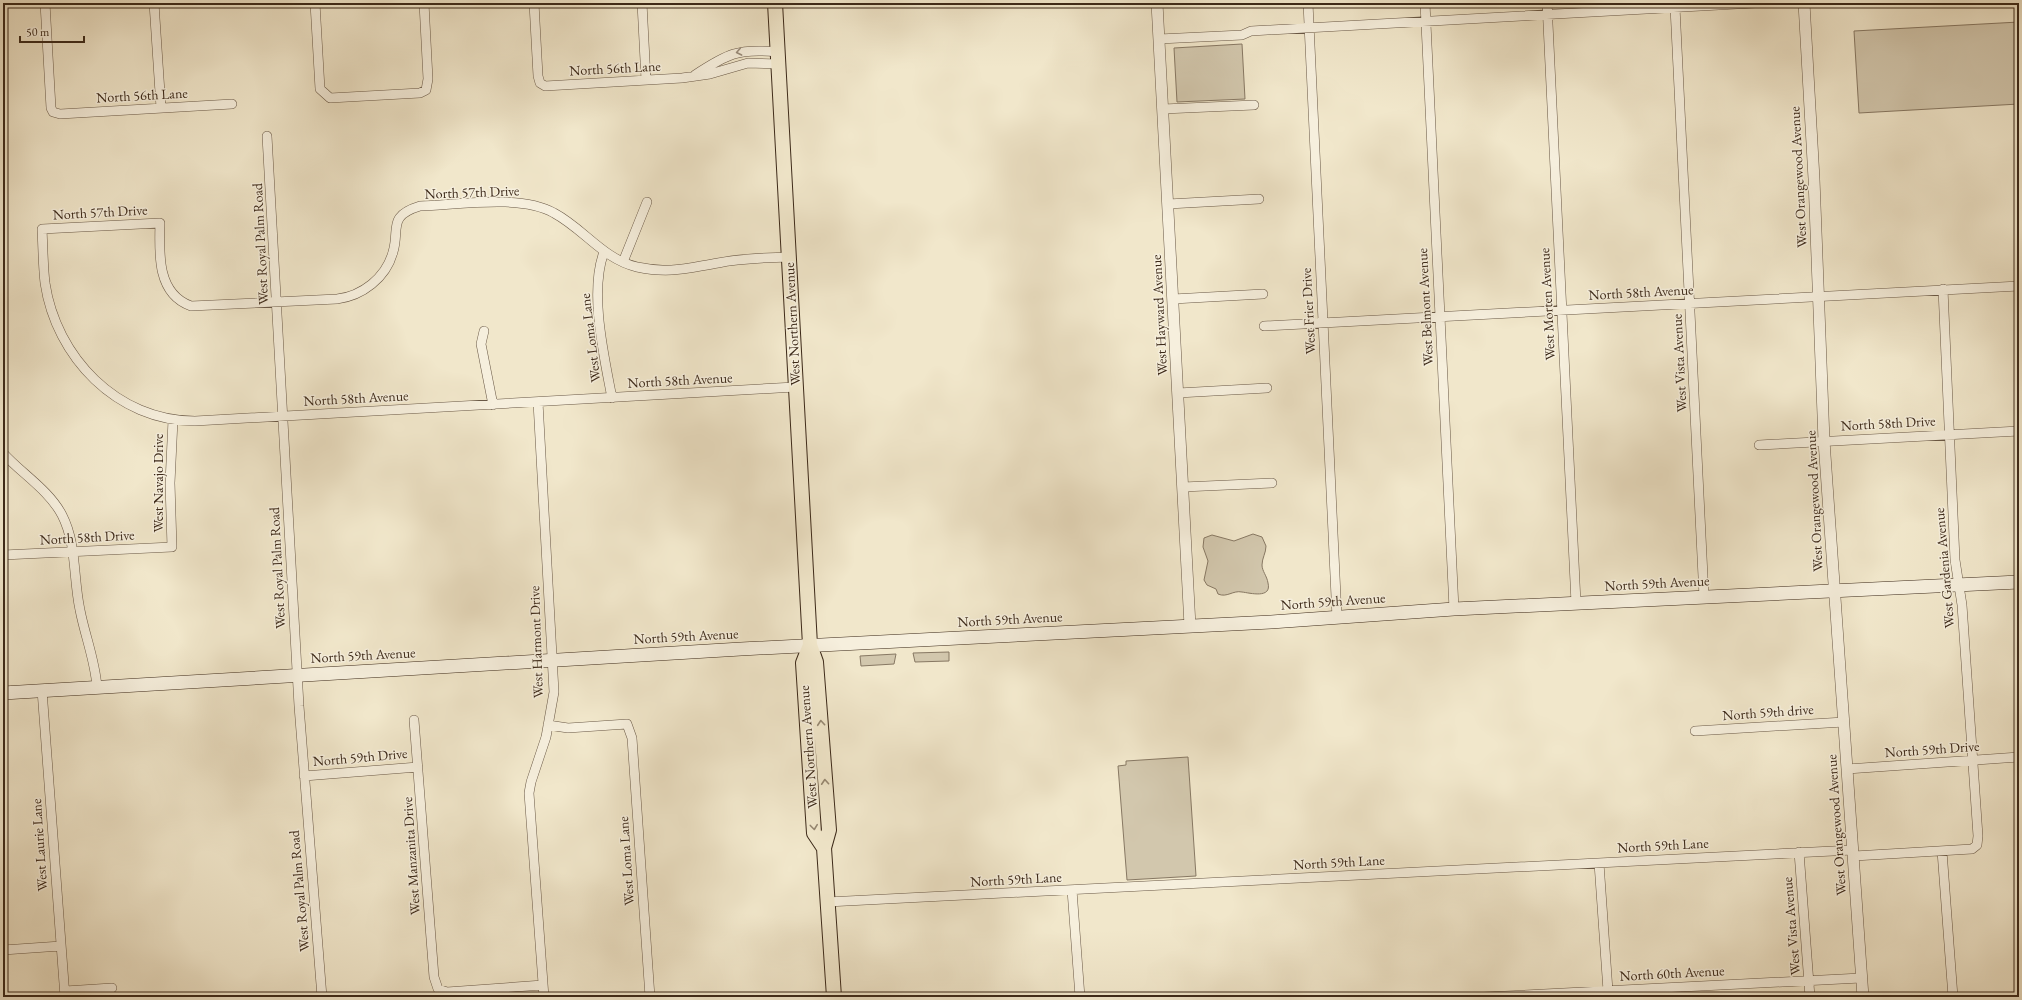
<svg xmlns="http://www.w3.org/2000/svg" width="2022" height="1000" viewBox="0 0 2022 1000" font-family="'EB Garamond',serif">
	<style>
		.green { fill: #d2c7ad; stroke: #877863 }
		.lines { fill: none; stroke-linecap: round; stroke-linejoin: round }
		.minor-casing { stroke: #695846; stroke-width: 10 }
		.tertiary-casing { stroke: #695846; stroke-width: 12 }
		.secondary-casing { stroke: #3c2919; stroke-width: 14 }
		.primary-casing { stroke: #3c2919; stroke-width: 16 }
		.minor { stroke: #f6efdd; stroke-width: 9 }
		.tertiary { stroke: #f6efdd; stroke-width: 11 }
		.secondary { stroke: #f6efdd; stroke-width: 13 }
		.primary { stroke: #f1e7cb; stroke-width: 14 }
		.oneway { stroke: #998c7b }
		.oneway2 { stroke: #968872 }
		.labels { text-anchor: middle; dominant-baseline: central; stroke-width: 3; stroke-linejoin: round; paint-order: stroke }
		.street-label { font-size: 14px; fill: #3c2919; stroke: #f6efdd }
	</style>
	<rect width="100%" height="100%" fill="#f1e7cb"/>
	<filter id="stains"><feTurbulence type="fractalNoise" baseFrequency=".005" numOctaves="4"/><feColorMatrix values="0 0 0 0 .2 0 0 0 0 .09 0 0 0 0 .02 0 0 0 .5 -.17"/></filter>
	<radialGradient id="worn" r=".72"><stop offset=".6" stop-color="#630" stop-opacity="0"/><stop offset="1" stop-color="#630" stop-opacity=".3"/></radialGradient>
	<path class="green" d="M2019,22v82l-160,9 -5,-82z
		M1242,44l3,55 -68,3 -3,-54z
		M1253,534l9,3 4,9c0,7 -4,12 -4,19 0,6 5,11 6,18 4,16 -18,10 -26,9 -9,-2 -15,6 -24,2l-2,-5 -9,-4 -3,-5 4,-19 -5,-14 1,-9 8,-3 22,6z
		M949,652v9l-34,1 -2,-9z
		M896,654l-2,10 -33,2 -1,-10z
		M1188,757l8,119 -69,4 -9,-114 8,-1v-4z"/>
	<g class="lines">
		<defs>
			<path id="minor" d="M45,3l6,105 2,4 7,2 172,-10
				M154,3l7,105
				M315,3l5,86 10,9 90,-5 6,-3 2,-11 -4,-76
				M534,3l4,73 2,7 5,3 137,-8 28,-4 38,-11 30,1
				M642,3l4,77
				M1308,3l29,615
				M1425,3l29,606
				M1547,3l29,600
				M1675,7l29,590
				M1159,39l83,-4 9,-4 504,-28
				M695,75c32,-21 43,-27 82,-23
				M1163,109l91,-4
				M267,136l32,570 23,291
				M1168,204l91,-5
				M604,252c-15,40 0,104 8,146
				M788,257c-23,1 -47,1 -70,6 -31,5 -48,11 -81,4 -34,-8 -53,-38 -83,-54 -33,-19 -96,-8 -134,-7 -33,10 -20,23 -27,46 -7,26 -31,44 -56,47l-146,7c-34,-12 -32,-52 -31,-83l-118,6c1,18 1,37 3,54 11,74 72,138 150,138l600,-34
				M623,262l24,-60
				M1173,299l90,-5
				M1264,326l755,-40
				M484,331l-3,13 12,61
				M1178,393l89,-5
				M538,402l16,290 -8,45 -15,45 -2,11 15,204
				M1759,445l260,-14
				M3,453c18,20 46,37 59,62 15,29 11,63 18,95 5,26 15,50 17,77
				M1183,487l89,-4
				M3,555l169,-8 -2,-64 3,-63
				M42,690l23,307
				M414,720l20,257 4,12 9,3 96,-7
				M548,725l20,3 59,-4 5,14 18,259
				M1695,731l149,-9
				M1847,769l172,-12
				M304,776l114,-9
				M1942,851l11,146
				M1799,852l11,145
				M1854,856l118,-7 5,-4 1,-9 -16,-231 -7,-45 -12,-271
				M1599,863l9,128
				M1072,890l8,107
				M827,902l1026,-52
				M3,950l58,-4
				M65,991l47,-3
				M1484,997l377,-19"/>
			<path id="tertiary" d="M1157,3l33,623
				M1804,3l10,176 10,262 39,556"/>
			<path id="secondary" d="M3,693l738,-44 530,-27 183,-13 565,-27"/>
			<path id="primary" d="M775,3l35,642 6,17 13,168 -5,18 10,149
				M810,645l-7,18 11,170 10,15"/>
		</defs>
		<use href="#minor" class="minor-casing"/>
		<use href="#tertiary" class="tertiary-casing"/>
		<use href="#secondary" class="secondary-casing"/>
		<use href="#primary" class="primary-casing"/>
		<use href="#minor" class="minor"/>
		<use href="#tertiary" class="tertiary"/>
		<use href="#secondary" class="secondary"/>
		<use href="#primary" class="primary"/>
	</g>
	<defs><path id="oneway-chevron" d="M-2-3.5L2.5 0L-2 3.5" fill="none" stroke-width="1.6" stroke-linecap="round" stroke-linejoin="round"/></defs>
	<use class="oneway" href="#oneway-chevron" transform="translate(739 52) rotate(169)"/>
	<g class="oneway2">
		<use href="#oneway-chevron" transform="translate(821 723) rotate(-95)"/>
		<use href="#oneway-chevron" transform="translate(825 782) rotate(-94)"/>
		<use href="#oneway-chevron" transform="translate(814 827) rotate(83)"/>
	</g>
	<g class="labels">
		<g class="street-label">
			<text transform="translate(615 68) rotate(-3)">North 56th Lane</text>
			<text transform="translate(142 95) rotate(-3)">North 56th Lane</text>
			<text transform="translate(1798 177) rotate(-93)">West Orangewood Avenue</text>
			<text transform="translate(472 192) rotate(-2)">North 57th Drive</text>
			<text transform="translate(100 212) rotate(-3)">North 57th Drive</text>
			<text transform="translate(260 244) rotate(-93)">West Royal Palm Road</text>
			<text transform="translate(1641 292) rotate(-3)">North 58th Avenue</text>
			<text transform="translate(1547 304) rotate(-93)">West Morten Avenue</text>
			<text transform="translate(1425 307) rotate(-93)">West Belmont Avenue</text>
			<text transform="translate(1308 311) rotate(-93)">West Frier Drive</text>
			<text transform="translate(1159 315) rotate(-93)">West Hayward Avenue</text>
			<text transform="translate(792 324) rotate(-93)">West Northern Avenue</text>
			<text transform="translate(590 338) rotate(-97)">West Loma Lane</text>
			<text transform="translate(1679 363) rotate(-93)">West Vista Avenue</text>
			<text transform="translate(680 380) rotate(-3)">North 58th Avenue</text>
			<text transform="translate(356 398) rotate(-3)">North 58th Avenue</text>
			<text transform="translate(1888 423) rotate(-3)">North 58th Drive</text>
			<text transform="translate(158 483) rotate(-90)">West Navajo Drive</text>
			<text transform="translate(1814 501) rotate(-93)">West Orangewood Avenue</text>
			<text transform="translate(87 537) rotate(-3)">North 58th Drive</text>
			<text transform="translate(277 568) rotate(-93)">West Royal Palm Road</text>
			<text transform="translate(1944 568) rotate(-95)">West Gardenia Avenue</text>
			<text transform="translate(1657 583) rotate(-3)">North 59th Avenue</text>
			<text transform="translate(1333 601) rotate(-4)">North 59th Avenue</text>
			<text transform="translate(1010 619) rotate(-3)">North 59th Avenue</text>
			<text transform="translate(686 636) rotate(-3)">North 59th Avenue</text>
			<text transform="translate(536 642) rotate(-92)">West Harmont Drive</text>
			<text transform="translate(363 655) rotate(-3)">North 59th Avenue</text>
			<text transform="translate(1768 712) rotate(-4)">North 59th drive</text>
			<text transform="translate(808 747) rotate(-94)">West Northern Avenue</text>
			<text transform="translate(1932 749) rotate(-4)">North 59th Drive</text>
			<text transform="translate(360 757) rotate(-5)">North 59th Drive</text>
			<text transform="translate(1836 825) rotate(-94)">West Orangewood Avenue</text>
			<text transform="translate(39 845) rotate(-94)">West Laurie Lane</text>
			<text transform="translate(1663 845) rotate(-3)">North 59th Lane</text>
			<text transform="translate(411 856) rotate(-94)">West Manzanita Drive</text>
			<text transform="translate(626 861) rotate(-94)">West Loma Lane</text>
			<text transform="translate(1339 862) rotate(-3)">North 59th Lane</text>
			<text transform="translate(1016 879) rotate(-3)">North 59th Lane</text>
			<text transform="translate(299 891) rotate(-95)">West Royal Palm Road</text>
			<text transform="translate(1791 926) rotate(-95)">West Vista Avenue</text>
			<text transform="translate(1672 973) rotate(-3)">North 60th Avenue</text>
		</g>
	</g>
	<rect width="2022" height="1000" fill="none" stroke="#f1e7cb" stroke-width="16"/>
	<rect x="4" y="4" width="2014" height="992" fill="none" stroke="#3c2919" stroke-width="2"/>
	<rect x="8" y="8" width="2006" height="984" fill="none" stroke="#3c2919"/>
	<path d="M20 36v6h64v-6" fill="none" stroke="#3c2919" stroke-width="2"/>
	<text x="26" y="36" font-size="12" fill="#3c2919" stroke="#f6efdd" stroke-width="3" paint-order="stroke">50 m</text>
	<rect width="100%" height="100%" filter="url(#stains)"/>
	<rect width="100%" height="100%" fill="url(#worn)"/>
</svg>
